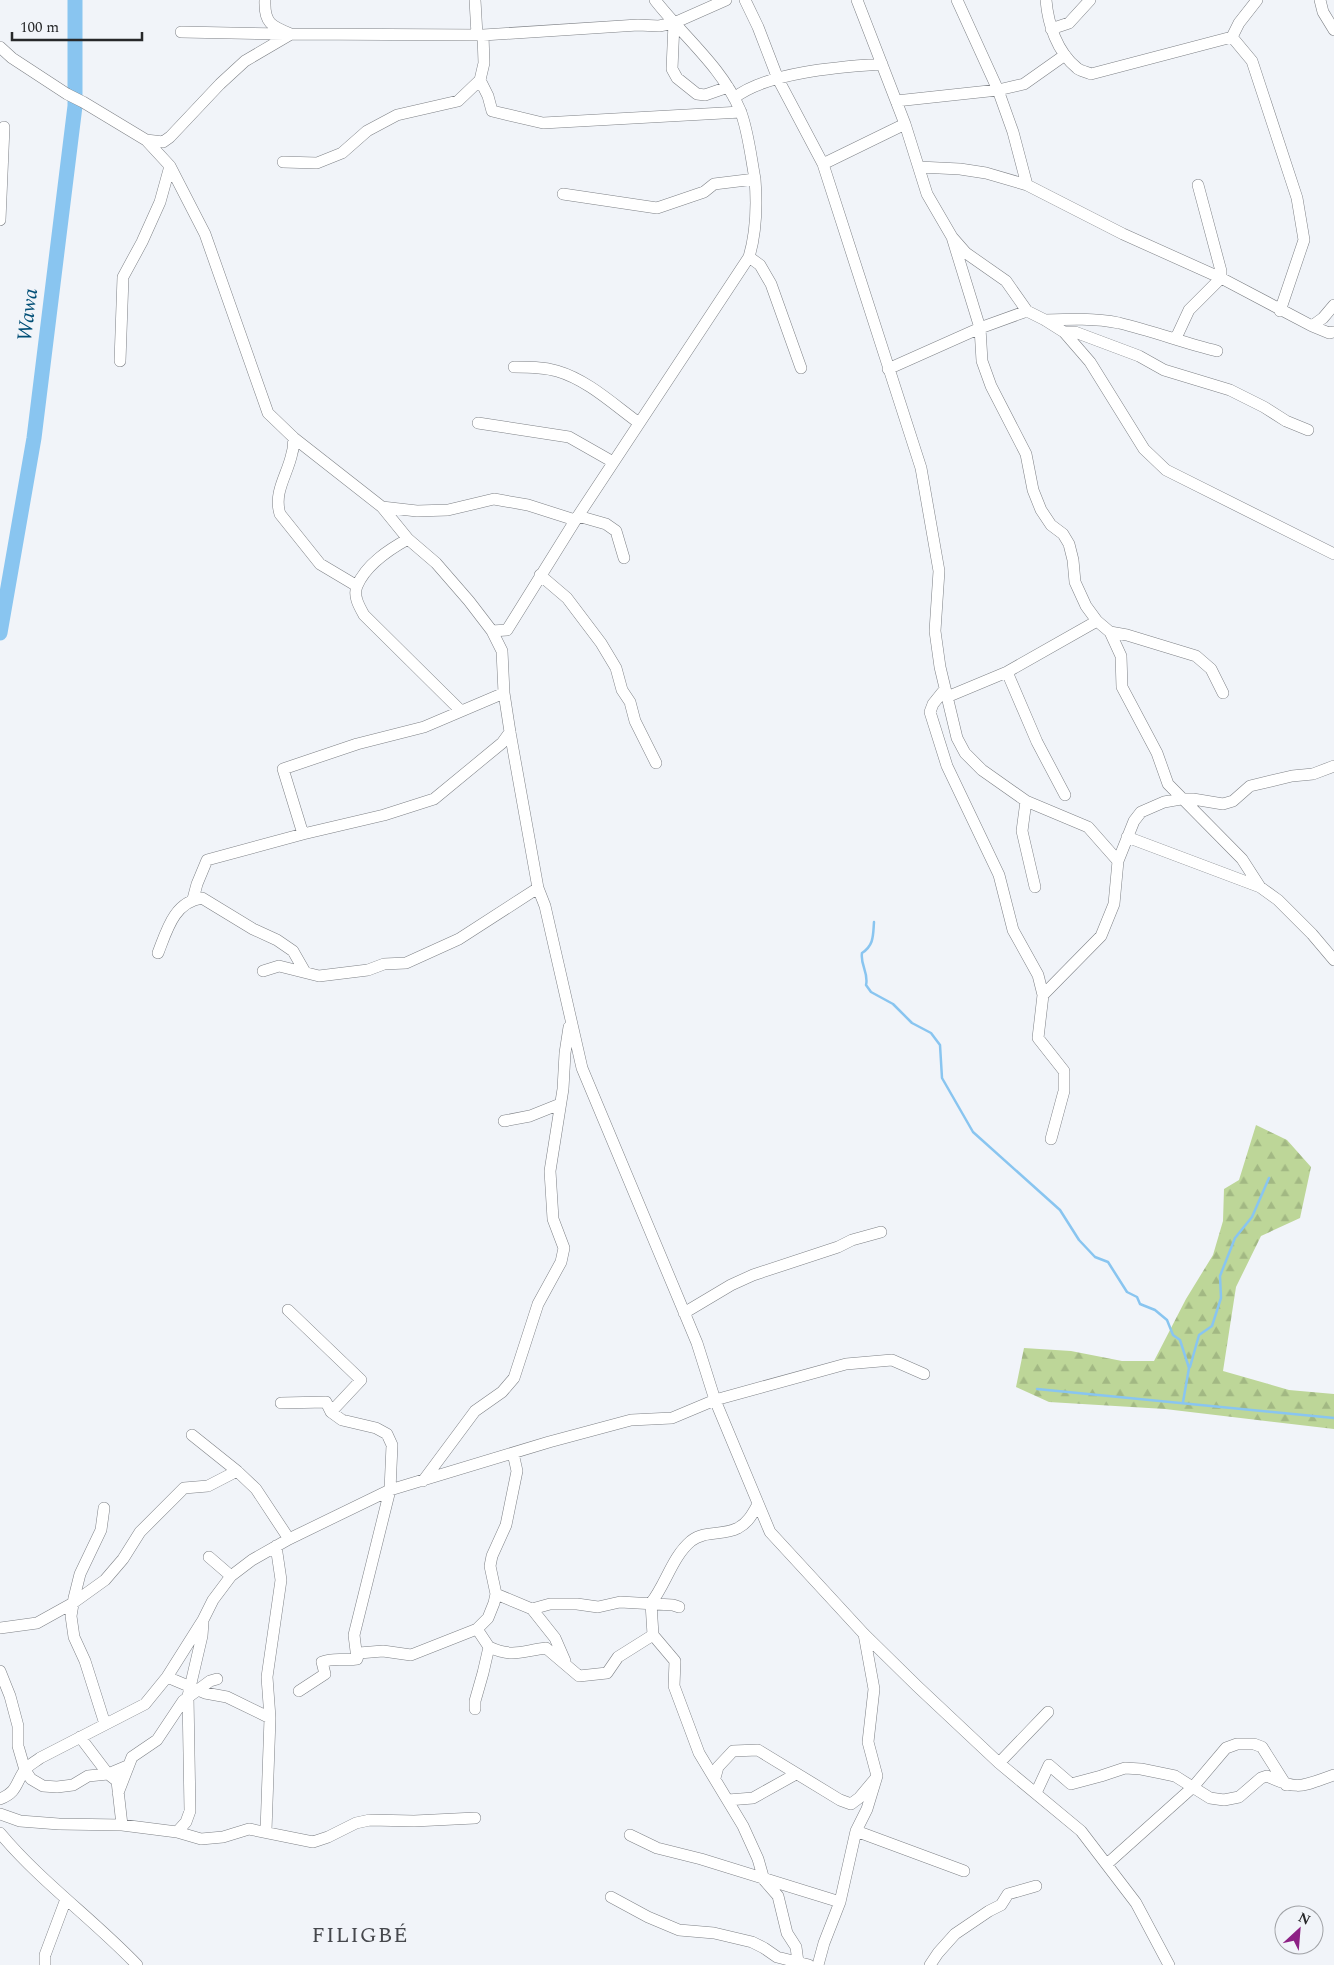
<svg xmlns="http://www.w3.org/2000/svg" width="1334" height="1965" viewBox="0 0 1334 1965" font-family="Spectral,serif">
	<style>
		.forest { fill: url(#forest-firs) }
		.lines { fill: none; stroke-linecap: round; stroke-linejoin: round }
		.stream { stroke: #89c5f0; stroke-width: 2.5 }
		.river { stroke: #89c5f0; stroke-width: 15 }
		.minor-casing { stroke: #7e8186; stroke-width: 12 }
		.minor { stroke: #fff; stroke-width: 11 }
		.labels { text-anchor: middle; dominant-baseline: central; stroke-width: 5; stroke-linejoin: round; paint-order: stroke }
		.water-label { font-size: 21px; font-style: italic; fill: #014e76; stroke: #f1f4f9 }
		.quarter-label { font-size: 22px; letter-spacing: 1px; fill: #46484d; stroke: #f1f4f9 }
	</style>
	<defs>
		<pattern id="forest-firs" width="22" height="20" patternUnits="userSpaceOnUse" patternTransform="scale(1.25)"><rect width="22" height="20" fill="#bdd698"/><path d="M5 1l3.5 6h-7zM16 11l3.5 6h-7z" fill="#a2b883"/></pattern>
	</defs>
	<rect width="100%" height="100%" fill="#f1f4f9"/>
	<path class="forest" d="M1256,1125l31,15 24,27 -11,51 -39,18 -25,51 -13,84 66,19 45,4v35l-169,-20 -116,-7 -33,-15 8,-39 47,3 51,10h32l32,-62 27,-44 10,-34 1,-32 15,-9z"/>
	<g class="lines">
		<path class="stream" d="M874,922c-1,14 0,23 -12,31 -2,12 7,20 4,32l5,7 22,12 19,19 19,10 9,12 2,33 31,54 87,78 19,30 16,17 13,5 19,30 10,5 3,7 15,6 12,10 6,15 7,5 9,28 -6,34
			M1190,1367l9,-32 13,-9 9,-28 -1,-22 15,-38 17,-21 17,-39
			M1037,1389l297,29"/>
		<path class="river" d="M0,633l34,-195 41,-332v-106"/>
		<defs>
			<path id="minor" d="M265,0c-1,23 6,26 26,34l192,1 155,-10 21,1 15,-3 52,-23
				M475,0l2,35
				M745,0l13,27 20,52 45,85 98,304 18,103 -4,60 5,36 17,71 8,15 17,17 44,31 62,26 30,34
				M857,0l48,124 22,70 25,43 14,16 40,28 21,30 18,9 19,12 26,30 54,87 22,21 168,84
				M957,0l41,90 15,42 14,53
				M1046,0c2,24 11,52 31,68 3,3 10,4 14,6l141,-37 7,-14 18,-23
				M1320,0l3,12 11,18
				M674,23l-2,46 5,9 20,16 8,1 23,-8
				M1051,29l18,-6 21,-23
				M181,32l103,2
				M1232,37l20,24 45,137 7,42 -24,71
				M0,47l12,11 55,36 16,8 63,38 24,26 35,68 63,179 26,25 88,69 26,32 28,24 33,38 23,30 10,20 2,42 6,39 28,156 7,18 37,162 115,275 18,57 55,132 94,102 53,52 82,77 82,68 55,72 33,62
				M480,80l8,16 4,15 51,12 198,-11
				M734,98c33,-26 106,-31 148,-34
				M896,101l102,-11 26,-6 41,-29
				M146,140l17,2 7,-5 50,-53 25,-23 46,-27
				M283,162l34,1 25,-10 25,-22 30,-16 61,-14 22,-21 4,-17 -1,-28
				M823,164l82,-40
				M919,167l41,2 26,4 41,12 96,49 98,44 91,48 11,-8 11,-13
				M563,194l94,14 47,-16 10,-8 41,-5
				M0,220l4,-93
				M952,237l28,91 2,33 9,25 35,68 7,36 8,20 10,15 12,9 6,10 4,16 2,22 11,24 11,15 13,11 11,24 1,31 35,66 11,31 74,75 18,28 18,13 34,34 22,26
				M749,257l11,8 11,19 30,84
				M1045,320c25,-1 50,-2 74,3 34,8 65,20 98,28
				M1312,326l17,7 5,-1
				M1064,332h11l64,24 25,14 66,20 34,17 22,14 22,9
				M1176,338l13,-28 32,-32v-7l-23,-86
				M120,361l3,-84 19,-35 18,-40 10,-36
				M514,367c15,0 29,0 43,4 31,9 57,34 82,52
				M888,369l92,-41 47,-17
				M478,423l91,14 44,25
				M294,438c-1,5 0,10 -2,15 -4,21 -19,39 -12,61l40,50 37,22
				M382,507l35,4 31,-1 46,-11 34,6 47,15
				M578,516l28,8 10,7 8,27
				M408,539c-18,10 -42,25 -51,47 -4,10 2,20 7,29l96,95
				M540,575l27,23 34,45 15,25 6,22 8,12 5,19 21,42
				M492,631l15,-1 71,-114 171,-259c7,-24 8,-53 6,-78 -4,-21 -7,-50 -15,-69 -18,-43 -57,-74 -85,-110
				M1110,632l17,3 69,21 15,13 12,24
				M1007,672l30,70 28,53
				M945,689l-12,15 -3,8 17,54 52,109 14,55 25,45 5,20 -5,43 26,33v20l-13,48
				M947,697l60,-25 90,-51
				M1026,801l-4,30 13,56
				M303,834l-20,-65 74,-25 67,-17 80,-34
				M1127,837l133,50
				M193,899l4,-15 10,-24 96,-26 81,-19 50,-16 68,-56 8,-11
				M158,953c9,-23 16,-51 44,-55l51,31 24,11 16,11 12,21
				M263,971l16,-5 40,10 49,-6 16,-6 22,-1 53,-24 79,-51
				M1043,995l58,-59 13,-32 4,-43 16,-40 7,-9 23,-10 17,-3h12l30,5 10,-3 17,-15 42,-10 21,-2 21,-8
				M504,1121l26,-5 30,-12
				M288,1310l73,70 -30,32
				M684,1313l47,-28 22,-10 85,-28 14,-7 29,-8
				M281,1403l45,-1 5,10 11,8 34,8 11,6 5,11 -2,45 -36,145 3,24
				M192,1435l45,36 19,18 33,50
				M423,1481l52,-70 27,-19 12,-14 24,-74 23,-42 3,-14 -11,-29 -3,-48 13,-82 2,-36 4,-26
				M758,1504c-5,9 -10,19 -20,24 -15,8 -33,2 -47,13 -19,16 -25,43 -40,62l2,32 22,26 -1,25 25,67 44,73 15,33 6,21 14,16 9,37 9,14 2,15
				M104,1508l-3,22 -21,44 -6,24 -3,18 3,21 11,24 20,63
				M209,1557l22,19
				M496,1594l36,15 23,29 10,23
				M532,1609l18,-5h27l21,3 22,-5 53,3 6,2
				M0,1628l37,-5 36,-20 32,-23 18,-21 17,-27 44,-44 24,-2 29,-15
				M489,1647c24,11 33,4 57,1l33,28 28,-3 11,-16 35,-22
				M0,1671l10,25 8,30v20l7,24 6,9 12,7 14,1 16,-2 15,-9 20,-2 19,-8
				M167,1677l38,16 22,4 43,21
				M299,1691l26,-17 -3,-12c12,-5 23,-1 35,-3l2,-6 24,-2 28,4 66,-26 11,-11 6,-15 2,-9 -6,-28 2,-10 14,-31 11,-54 -4,-18
				M475,1709v-8l8,-28 6,-26 -12,-18
				M80,1737l28,37 9,7 5,44
				M999,1763l49,-51
				M715,1778l3,-11 15,-16 25,-1 82,50 11,4 8,-6 16,-19
				M118,1793l14,-36 25,-17 26,-39 27,-20 7,-2
				M1036,1793l13,-28 22,19 30,-8 24,-8 16,1 34,7 35,22 14,2 15,-3 22,-19 6,-2c32,15 35,10 67,-1
				M0,1799c17,-7 15,-14 24,-28 3,-5 11,-9 16,-13l105,-54 22,-27 36,-57 10,-20 18,-24 21,-16 37,-21 101,-49 159,-48 82,-22 41,-2 43,-18 131,-36 46,-4 32,14
				M728,1800l25,-2 43,-24
				M0,1814l20,7 39,3 63,1 55,7 24,7 22,-2 26,-8 64,13 15,-5 28,-14 14,-3 44,1 61,-3
				M266,1831l4,-113 -3,-41 14,-97 -5,-34
				M856,1831l108,40
				M177,1832l9,-10 4,-11 -2,-115 14,-60 1,-14
				M0,1833c41,49 93,86 137,132
				M630,1835l27,13 44,11 139,43
				M1107,1864l86,-77 33,-39 11,-4h17l8,3 24,38
				M611,1897l37,20 31,13 35,3 38,9 12,6 13,9 32,8
				M45,1965v-10l21,-56
				M818,1965l6,-22 16,-41 16,-71 11,-22 10,-33 -9,-34 6,-53 -10,-55
				M930,1965l8,-12 17,-19 34,-23 12,-6 7,-11 28,-8"/>
		</defs>
		<use href="#minor" class="minor-casing"/>
		<use href="#minor" class="minor"/>
	</g>
	<g class="labels">
		<g class="water-label">
			<text transform="translate(28 315) rotate(-83)">Wawa</text>
		</g>
		<g class="quarter-label">
			<text x="360" y="1935">FILIGBÉ</text>
		</g>
	</g>
	<g transform="translate(1299 1930) rotate(26)"><circle r="24" fill="#f1f4f9" stroke="#a0a2a6"/>
	<path d="M0-4L9 19L0 12L-9 19Z" fill="#8d2185"/>
	<text y="-8" font-size="14" font-weight="bold" text-anchor="middle" fill="#27282a">N</text>
	</g>
	<path d="M12 32v8h130v-8" fill="none" stroke="#27282a" stroke-width="2.5"/>
	<text x="20" y="32" font-size="15" fill="#27282a" stroke="#f1f4f9" stroke-width="4" paint-order="stroke">100 m</text>
</svg>
